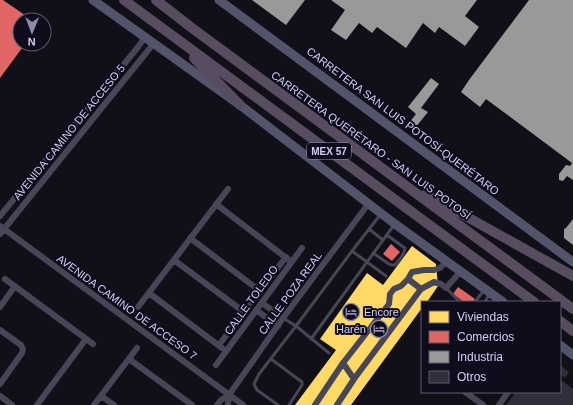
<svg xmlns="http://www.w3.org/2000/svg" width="573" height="405" viewBox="0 0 573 405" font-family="Arial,sans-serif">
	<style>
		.homes { fill: #ffd966 }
		.shops { fill: #e06666 }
		.industry { fill: #999 }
		.building { fill: #2f2e3a }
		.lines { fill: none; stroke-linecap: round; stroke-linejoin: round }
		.service { stroke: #474657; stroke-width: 3 }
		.pedestrian { stroke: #474657; stroke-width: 4.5 }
		.minor { stroke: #474657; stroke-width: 6 }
		.secondary { stroke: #53536a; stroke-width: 9 }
		.trunk { stroke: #584c60; stroke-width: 10 }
		.labels { text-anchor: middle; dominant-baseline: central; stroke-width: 4; stroke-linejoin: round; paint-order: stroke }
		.shield { fill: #0f0d1b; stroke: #9894b6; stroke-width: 1 }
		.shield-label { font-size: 10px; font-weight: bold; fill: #d2cef8 }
		.street-label { font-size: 11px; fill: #d2cef8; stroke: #0f0d1b }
		.poi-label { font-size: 11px; fill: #d2cef8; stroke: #0f0d1b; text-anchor: start }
	</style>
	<rect width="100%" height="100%" fill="#111018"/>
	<path class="homes" d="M412,246l24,18 2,22 -11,16h-5v6l-71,97h-56l41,-55 -16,-11 47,-66 16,12z"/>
	<path class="shops" d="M0,0h3l29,20h-12v24h5l-25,34z
		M391,244l9,8 -8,9 -9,-7z
		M458,287l17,12 -2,3h-9l-11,-8z"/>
	<path class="industry" d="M252,0h53l-19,25z
		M331,0h146l-12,16 14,11 -14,19 -26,-19 -4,6 -12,-10 -17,25 -29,-21 -5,6 -13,-10 -13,17 -15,-10 14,-20z
		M529,0h44v180l-6,-4 -4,5 -4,-1v-6l7,-9 4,1 2,-3 -86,-64 -6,8 -19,-15 8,-12z
		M431,78l8,6 -18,24 7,4 -13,16 -6,-5 7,-9 -8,-7z
		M573,219v26l-9,-7v-9l2,-1z"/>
	<path class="building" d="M560,365l9,7 -4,6 -5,-4z
		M560,379l13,10v16h-67l10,-13h44z"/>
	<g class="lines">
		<path class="service" d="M369,229l14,11
			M352,251l34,25
			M373,253l16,11 2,1h4c4,-5 10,-11 10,-17l-3,-2 -15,-11
			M446,288l14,14
			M475,302l9,-12
			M485,302l5,-9
			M311,339l83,-114
			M329,353l-33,-27 56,-75 28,-36
			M271,359l31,23v3l-13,20
			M278,405l-21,-15 -3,-6 5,-10 37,-48 -13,-8"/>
		<path class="pedestrian" d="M244,312l16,-21"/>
		<path class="minor" d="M216,204l73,56
			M0,216l138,-169 7,-10
			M0,226l243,179
			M0,234l154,-191
			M190,238l70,53 26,-34
			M174,260l70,52 -25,33
			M5,279l88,65
			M408,279l13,10
			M149,293l73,55
			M262,303l21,15
			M0,307l15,-21
			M138,307l90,-118
			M256,310l22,16
			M375,323l11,13
			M0,330l21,15 2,4 -1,4 -22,31
			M129,359l63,46
			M343,363l11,16
			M216,365l86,-117
			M465,392l18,13
			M0,396l12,9
			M101,396l13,9
			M37,405l49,-66
			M94,405l43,-57
			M217,405l4,-5 8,-5 54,-77 86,-115
			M228,405l1,-10
			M315,405l28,-42 46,-59 1,-10 4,-5 7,-3 7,-7 4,-7 12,-2h10l6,-2 7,-7
			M337,405l17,-26 67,-90 13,-7 7,2 5,4 15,-17
			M499,405l9,-13"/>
		<path class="secondary" d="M93,0l147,105 155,119 108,78
			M219,0l354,262
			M560,345l13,10"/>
		<path class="trunk" d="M124,0l410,302
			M156,0l36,28 381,281
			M194,58l46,47
			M426,194l147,82
			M560,321l13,10"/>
	</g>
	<defs>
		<symbol id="hotel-ring" viewBox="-11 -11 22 22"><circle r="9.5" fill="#0f0d1b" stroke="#8e8caa" stroke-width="1.5"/><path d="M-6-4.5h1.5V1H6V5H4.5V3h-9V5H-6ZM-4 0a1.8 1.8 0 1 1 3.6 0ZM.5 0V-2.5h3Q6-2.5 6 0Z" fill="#8e8caa"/></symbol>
	</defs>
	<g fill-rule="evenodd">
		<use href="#hotel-ring" x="341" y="302" width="20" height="20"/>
		<use href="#hotel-ring" x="369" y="319" width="20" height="20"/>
	</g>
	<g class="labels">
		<rect class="shield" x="307" y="143" width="44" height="16" rx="3"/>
		<g class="shield-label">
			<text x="329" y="151">MEX 57</text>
		</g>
		<g class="street-label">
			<text transform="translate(403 121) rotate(37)">CARRETERA SAN LUIS POTOSÍ-QUERÉTARO</text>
			<text transform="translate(69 132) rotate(-51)">AVENIDA CAMINO DE ACCESO 5</text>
			<text transform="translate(371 145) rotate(36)">CARRETERA QUERÉTARO - SAN LUIS POTOSÍ</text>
			<text transform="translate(290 293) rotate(-54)">CALLE POZA REAL</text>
			<text transform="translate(251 300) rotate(-54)">CALLE TOLEDO</text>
			<text transform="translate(127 307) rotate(36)">AVENIDA CAMINO DE ACCESO 7</text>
		</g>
		<g class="poi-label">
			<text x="364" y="312">Encore</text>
			<text x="366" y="329" text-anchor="end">Harén</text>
		</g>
	</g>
	<rect x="421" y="301" width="140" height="92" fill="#0f0d1b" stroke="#5d5a73"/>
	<rect x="429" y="311" width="20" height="12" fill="#ffd966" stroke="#5d5a73"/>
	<text x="457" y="321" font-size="12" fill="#d2cef8">Viviendas</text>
	<rect x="429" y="331" width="20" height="12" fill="#e06666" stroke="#5d5a73"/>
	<text x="457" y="341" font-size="12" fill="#d2cef8">Comercios</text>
	<rect x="429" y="351" width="20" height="12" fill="#999999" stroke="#5d5a73"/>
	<text x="457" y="361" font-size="12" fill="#d2cef8">Industria</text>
	<rect x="429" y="371" width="20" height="12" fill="#2f2e3a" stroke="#5d5a73"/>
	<text x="457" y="381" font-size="12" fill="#d2cef8">Otros</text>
	<g transform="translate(32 32) rotate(181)"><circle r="19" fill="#0f0d1b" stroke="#5d5a73"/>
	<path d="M0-3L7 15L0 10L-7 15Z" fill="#8e8caa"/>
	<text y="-6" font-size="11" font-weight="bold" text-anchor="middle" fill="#d2cef8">N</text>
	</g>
</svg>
